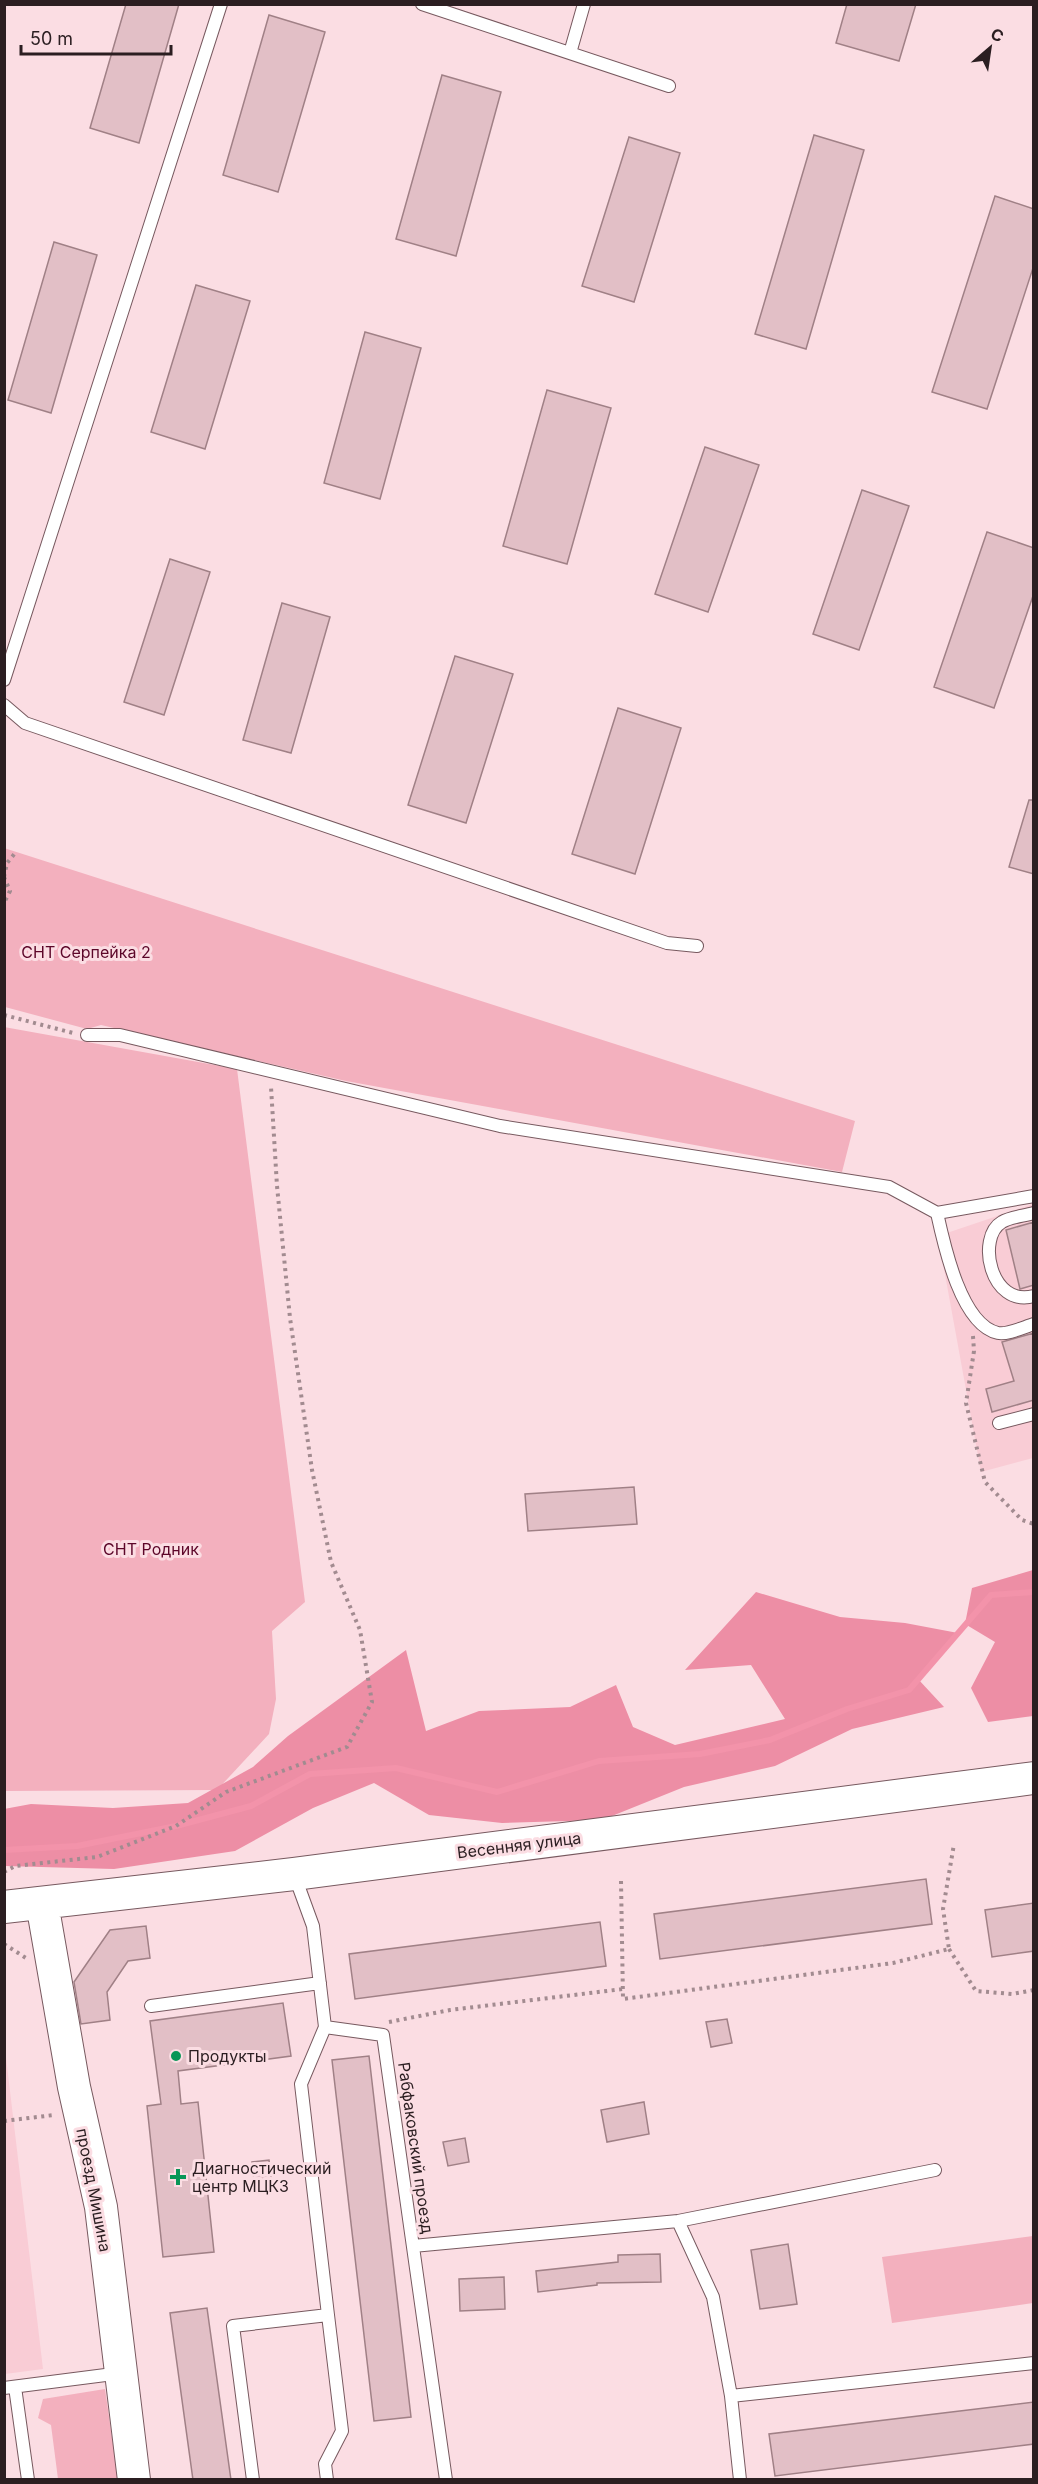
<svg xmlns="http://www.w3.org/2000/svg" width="1038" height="2484" viewBox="0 0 1038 2484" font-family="Inter,sans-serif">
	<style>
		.built { fill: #f9ccd5 }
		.green { fill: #f3b0be }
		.forest { fill: #ed8ea5 }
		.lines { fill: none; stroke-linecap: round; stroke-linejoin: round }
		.stream { stroke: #f393aa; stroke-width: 6 }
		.building { fill: #e2bfc6; stroke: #a08086; stroke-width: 1.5 }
		.lane-casing { stroke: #77595f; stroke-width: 14 }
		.secondary-casing { stroke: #77595f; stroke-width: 34 }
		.path { stroke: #a28b90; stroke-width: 4; stroke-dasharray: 3 4.5; stroke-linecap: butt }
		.lane { stroke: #fff; stroke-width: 12 }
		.secondary { stroke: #fff; stroke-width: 32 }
		.poi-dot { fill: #089657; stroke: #fbdde3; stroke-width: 2 }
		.labels { text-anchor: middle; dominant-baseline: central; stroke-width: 6; stroke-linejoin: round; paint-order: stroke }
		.park-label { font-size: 16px; fill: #5c0629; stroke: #fbdde3 }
		.street-label { font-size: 16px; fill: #2b1e21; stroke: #fbdde3 }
		.poi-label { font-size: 16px; fill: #2b1e21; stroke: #fbdde3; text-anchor: start }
	</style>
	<rect width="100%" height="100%" fill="#fbdde3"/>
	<path class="built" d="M1033,1204v254l-52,14 -43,-236z
		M5,2049l38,320 -38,5h-1z"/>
	<path class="green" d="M4,848l851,273 -13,51 -496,-91 -245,-56 -14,4 -82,-22z
		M4,1027l233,42 68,533 -33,29 4,68 -7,35 -52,56 -212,1z
		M1033,2236v67l-141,20 -10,-66z
		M105,2389l13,90h-60l-7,-54 -13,-7 5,-19z"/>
	<path class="forest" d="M1033,1570v146l-45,6 -17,-34 24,-46 -30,-18 7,-36z
		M756,1592l84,25 65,6 53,10 -40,46 26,28 -92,22 -77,37 -91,21 -82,33 -100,3 -73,-8 -55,-32 -61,25 -78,43 -121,18 -109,-3 -1,-57 27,-5 82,4 75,-5 65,-36 35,-31 118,-86 20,81 53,-20 91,-4 46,-22 17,42 42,18 110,-26 -34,-54 -66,5z"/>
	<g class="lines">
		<path class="stream" d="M4,1850l73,-4 99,-20 75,-20 59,-32 86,-6 101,24 102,-31 101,-7 70,-14 77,-31 62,-19 82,-95 43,-3"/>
	</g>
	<path class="building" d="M126,4h53l-40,139 -49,-15z
		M847,4h69l-17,57 -63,-18z
		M269,15l56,17 -47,160 -55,-17z
		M442,75l59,17 -45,164 -60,-17z
		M814,135l50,15 -58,199 -51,-15z
		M629,137l51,16 -46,149 -52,-16z
		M995,196l39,13v56l-47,144 -55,-17z
		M54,242l43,13 -46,158 -43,-13z
		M196,285l54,16 -45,148 -54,-17z
		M365,332l56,16 -41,151 -56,-16z
		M547,390l64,18 -44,156 -64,-18z
		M705,447l54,18 -51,147 -53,-18z
		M862,490l47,16 -50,144 -46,-16z
		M987,532l47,16v45l-40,115 -60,-21z
		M170,559l40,13 -46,143 -40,-13z
		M282,603l48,14 -39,136 -48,-13z
		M455,656l58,18 -47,149 -58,-18z
		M618,708l63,20 -46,146 -63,-20z
		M1029,800h5v74l-25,-7z
		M1034,1222v63l-14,4 -14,-59z
		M1034,1333v67l-42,12 -6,-23 28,-8 -12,-39z
		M634,1487l3,37 -109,7 -3,-37z
		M926,1879l6,45 -272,35 -6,-45z
		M1034,1903v48l-42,6 -7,-47z
		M600,1922l6,44 -251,33 -6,-45z
		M146,1926l4,32 -22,3 -21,31 3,28 -29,4 -7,-42 36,-52z
		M283,2003l8,53 -113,15 3,33 17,-2 16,150 -51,5 -16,-151 14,-2 -11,-83z
		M727,2019l5,24 -21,4 -5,-25z
		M369,2056l42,361 -37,4 -42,-361z
		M644,2102l5,32 -42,8 -6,-32z
		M465,2138l4,24 -21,4 -5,-24z
		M269,2160l3,27 -17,2 -3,-27z
		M788,2244l9,60 -37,5 -9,-59z
		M660,2254l1,28 -64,1v2l-59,7 -2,-21 82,-9v-7z
		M504,2277l1,32 -45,2 -1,-32z
		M207,2308l24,172h-38l-23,-167z
		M1034,2402v42l-259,32 -6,-42z"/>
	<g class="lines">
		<defs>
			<path id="lane" d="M422,4l247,82
				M570,53l14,-49
				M4,680l217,-676
				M4,705l21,18 642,220 30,3
				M87,1035h33l380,91 389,61 48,26 97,-17
				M937,1213c7,32 24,112 61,120 9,2 26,-6 36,-9
				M1034,1213c-10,3 -24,4 -32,9 -26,15 -12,86 32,74
				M999,1423l35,-9
				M294,1874l19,52 12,101 58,8 63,445
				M151,2006l169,-23
				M678,2221l35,76 18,99
				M413,2246l265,-25 257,-51
				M15,2387l13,93
				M4,2388l117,-15
				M253,2480l-20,-154 95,-11 -27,-231 24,-57
				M327,2480l-2,-16 17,-33 -14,-116
				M740,2480l-9,-84 303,-33"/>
			<path id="secondary" d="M42,1903l32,184 27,120 33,273
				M4,1907l290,-33 740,-96"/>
		</defs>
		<use href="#lane" class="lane-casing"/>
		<use href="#secondary" class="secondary-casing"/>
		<path class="path" d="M4,877l6,14 -6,12
			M4,877l3,-14 9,-11
			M4,1015l69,18
			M973,1336l1,15 -8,52 19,79 37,38 12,4
			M4,1872l11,-6 82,-9 79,-31 50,-34 121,-45 25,-45 -12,-72 -29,-68 -19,-92 -22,-152 -13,-132 -6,-99
			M621,1881l2,118 270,-36 56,-14 -6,-40 11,-65
			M4,1944l22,14
			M949,1949l27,42 36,3 22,-4
			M389,2022l61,-12 173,-21
			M4,2121l50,-6"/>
		<use href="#lane" class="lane"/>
		<use href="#secondary" class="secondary"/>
	</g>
	<g class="poi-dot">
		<circle cx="176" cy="2056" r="6"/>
		<path d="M175 2168h6v6h6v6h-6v6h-6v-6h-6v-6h6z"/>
	</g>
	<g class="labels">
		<g class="park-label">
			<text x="86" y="952">СНТ Серпейка 2</text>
			<text x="151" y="1549">СНТ Родник</text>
		</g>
		<g class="street-label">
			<text transform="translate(519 1845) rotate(-7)">Весенняя улица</text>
			<text transform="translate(416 2148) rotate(82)">Рабфаковский проезд</text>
			<text transform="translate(94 2190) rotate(79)">проезд Мишина</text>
		</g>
		<g class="poi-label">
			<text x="188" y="2056">Продукты</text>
			<text x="192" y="2168">Диагностический<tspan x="192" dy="18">центр МЦК3</tspan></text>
		</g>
	</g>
	<rect width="1038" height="2484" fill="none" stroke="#2b1e21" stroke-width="12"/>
	<g transform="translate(990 48) rotate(29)" stroke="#fbdde3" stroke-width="4.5" paint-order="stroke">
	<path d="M0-4.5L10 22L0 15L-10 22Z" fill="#2b1e21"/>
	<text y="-9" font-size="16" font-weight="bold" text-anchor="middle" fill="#2b1e21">С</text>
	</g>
	<path d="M21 45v9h150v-9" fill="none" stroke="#2b1e21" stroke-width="3"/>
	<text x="30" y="45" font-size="18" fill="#2b1e21" stroke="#fbdde3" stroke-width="4.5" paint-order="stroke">50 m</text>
</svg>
